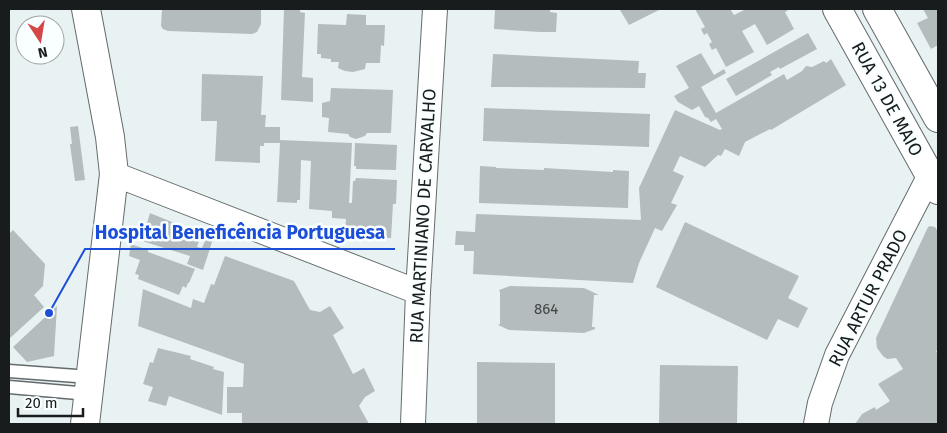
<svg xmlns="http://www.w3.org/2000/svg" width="947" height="433" viewBox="0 0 947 433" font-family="'Fira Sans',sans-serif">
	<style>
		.building { fill: #b4bcbd }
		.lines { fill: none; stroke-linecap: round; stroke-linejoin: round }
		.service-casing { stroke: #646b6c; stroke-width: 15 }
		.minor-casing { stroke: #646b6c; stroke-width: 26 }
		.secondary-casing { stroke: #646b6c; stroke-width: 30 }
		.service { stroke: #fff; stroke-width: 12 }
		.minor { stroke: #fff; stroke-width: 24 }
		.secondary { stroke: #fff; stroke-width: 28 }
		.labels { text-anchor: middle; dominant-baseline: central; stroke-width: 5; stroke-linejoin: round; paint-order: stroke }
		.number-label { font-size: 15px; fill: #404444 }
		.street-label { font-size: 18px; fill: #191c1c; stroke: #f9feff }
		.leader { fill: none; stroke: #1d4ed8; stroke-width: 2 }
		.callout-dot { fill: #1d4ed8; stroke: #f9feff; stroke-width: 2 }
		.callout-label { font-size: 19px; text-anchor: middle; font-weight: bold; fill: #1d4ed8; stroke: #f9feff; stroke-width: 5; stroke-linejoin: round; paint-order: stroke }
	</style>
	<rect width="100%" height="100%" fill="#e9f2f3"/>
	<path class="building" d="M162,9h99v15l-4,8 -5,2 -84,-3 -5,-2 -2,-3z
		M284,9h16v3l5,1 -3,64 11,1v24l-32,-2z
		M495,9h55v3l7,1 -1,19h-16l-46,-3z
		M622,9h39l-32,16 -9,-15z
		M695,9h35l4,6 12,-6h44l-5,3 9,17 -27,16 -12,-21 -13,7 12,21 -28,15 -10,-19 -4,2 -3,-6 3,-2 -5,-9 -3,2 -3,-6 4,-2z
		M923,9h15v36l-7,4 -14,-26 11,-5z
		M347,14l19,1v10h19l-1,21 -3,-1 -1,18h-14l-1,6 -12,3 -8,-1 -7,-3 1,-6h-8v-3l-10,-1v-4h-4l1,-30 28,1z
		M808,33l9,16 -37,20 -1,-2 -9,5 2,3 -36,21 -10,-17z
		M701,53l13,22 10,-6 2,4 -25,14 15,26 68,-39 3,6 15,-9 4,-5 6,1 12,-6 2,2 5,-4 15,26 -75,45 -1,-1 -25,13 -6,14 -14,-7 -4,7 -3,-1 -13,12 -25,-11 -7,15 11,5 -13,27 6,2 -15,26 -7,-3 -16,35 -6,20 -160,-9 1,-23h-10v-6h-9l1,-14 19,1 1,-18 165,6 -2,-32 36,-78 45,20 2,-1 -6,-10 -5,3 -3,-4 -3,-1 -6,-11 -7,4 -14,-8 -4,-6 15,-8 -13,-22z
		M493,54l146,7 -1,12h8l-1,15 -154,-1z
		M202,74l61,2 -2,39h5l-1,12h15v13l72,3 -3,60h3l1,-22h2l1,-3 41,2 -1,24h-3l-2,34 -32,-1v-5h-14l1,-13 -14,-1v-7l-23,-2 2,-48 -10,-1 -1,40h-3v3l-20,-1 3,-59h-16v3h-4v17l-45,-2 2,-40h-16z
		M331,88l62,2 -2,43h-24l-2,3 -9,3 -6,-2 -2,-3 -20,-2 1,-14 -7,-1v-14l8,-2z
		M484,108l166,6 -1,33 -166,-6z
		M78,126l7,54 -10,1 -5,-37h2l-2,-17z
		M355,143l42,2 -1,25 -40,-1v-3h-2z
		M480,166l16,1v1l48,2v-2l69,4v-2l16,1 -1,37 -149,-5z
		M150,213l51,21 -4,13 5,1 5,-12 6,3 -10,31 -16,-6 3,-8 -48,-15z
		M685,222l114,54 -11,22 20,10 -10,20 -20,-9 -11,21 -111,-53z
		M930,226l5,1 3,5v118l-2,1 2,4v69h-83l7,-10 13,-7 1,3 14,-9 -12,-17 25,-15 -7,-11 -9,1 -4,-3 -6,-8 -1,-10 52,-111z
		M13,230l32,34 -2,22 -9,9 10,12 -35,32v-105z
		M131,244l17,6v2l47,17 -6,14h-1l-2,5 -3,-2 -4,9 -41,-16 1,-4 -4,-1 5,-14 -11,-4z
		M225,256l69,25 16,29 10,2 10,-6 14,22 -11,7 20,39 11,-6 11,23 -10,6 -6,9 10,18h-127v-11h-15v-26h16l1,-23 -106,-38 5,-37 48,19 2,-9 11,4 7,-19 3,1z
		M510,286l74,2 15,7h-5l-2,32h3v2l-11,4 -75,-3 -11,-5 2,-1v-32l-1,-2z
		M57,306l-3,50 -27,6 -14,-15z
		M158,348l33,8 -1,3 24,8 -1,2 11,3 -2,43 -53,-19 -3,10 -18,-5 5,-14 -10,-3 7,-22 3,1z
		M477,362l78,1v61h-78z
		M660,365l78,1 -1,58h-78z"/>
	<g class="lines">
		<defs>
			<path id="service" d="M9,371l81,6
				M9,387l80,7"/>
			<path id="minor" d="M114,174l304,118
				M413,424l5,-132 17,-283
				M816,424l4,-21 17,-48 93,-180"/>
			<path id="secondary" d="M837,9l101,181
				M877,9l61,109
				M85,424l29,-250 -4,-37 -24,-128"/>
		</defs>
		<use href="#service" class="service-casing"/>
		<use href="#minor" class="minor-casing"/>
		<use href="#secondary" class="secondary-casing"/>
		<use href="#service" class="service"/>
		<use href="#minor" class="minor"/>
		<use href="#secondary" class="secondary"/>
	</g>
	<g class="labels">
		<g class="number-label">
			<text x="546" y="309">864</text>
		</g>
		<g class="street-label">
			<text transform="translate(887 99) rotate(61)">RUA 13 DE MAIO</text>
			<text transform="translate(423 216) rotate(-87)">RUA MARTINIANO DE CARVALHO</text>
			<text transform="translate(868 298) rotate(-63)">RUA ARTUR PRADO</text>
		</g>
	</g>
	<path class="leader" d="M49 313L85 249H395"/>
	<circle class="callout-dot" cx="49" cy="313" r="5"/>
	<g class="callout-label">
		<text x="240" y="239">Hospital Beneficência Portuguesa</text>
	</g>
	<rect width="947" height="433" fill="none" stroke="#191c1c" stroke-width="20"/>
	<g transform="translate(40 40) rotate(168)"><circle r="24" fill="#f9feff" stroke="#9fa4a4"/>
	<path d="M0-4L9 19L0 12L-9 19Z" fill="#d54646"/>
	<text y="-8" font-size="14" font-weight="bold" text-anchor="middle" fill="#191c1c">N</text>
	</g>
	<path d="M18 408v8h65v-8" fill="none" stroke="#191c1c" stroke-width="2.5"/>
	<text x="25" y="408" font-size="15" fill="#191c1c" stroke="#f9feff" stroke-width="4" paint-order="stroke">20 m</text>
</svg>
